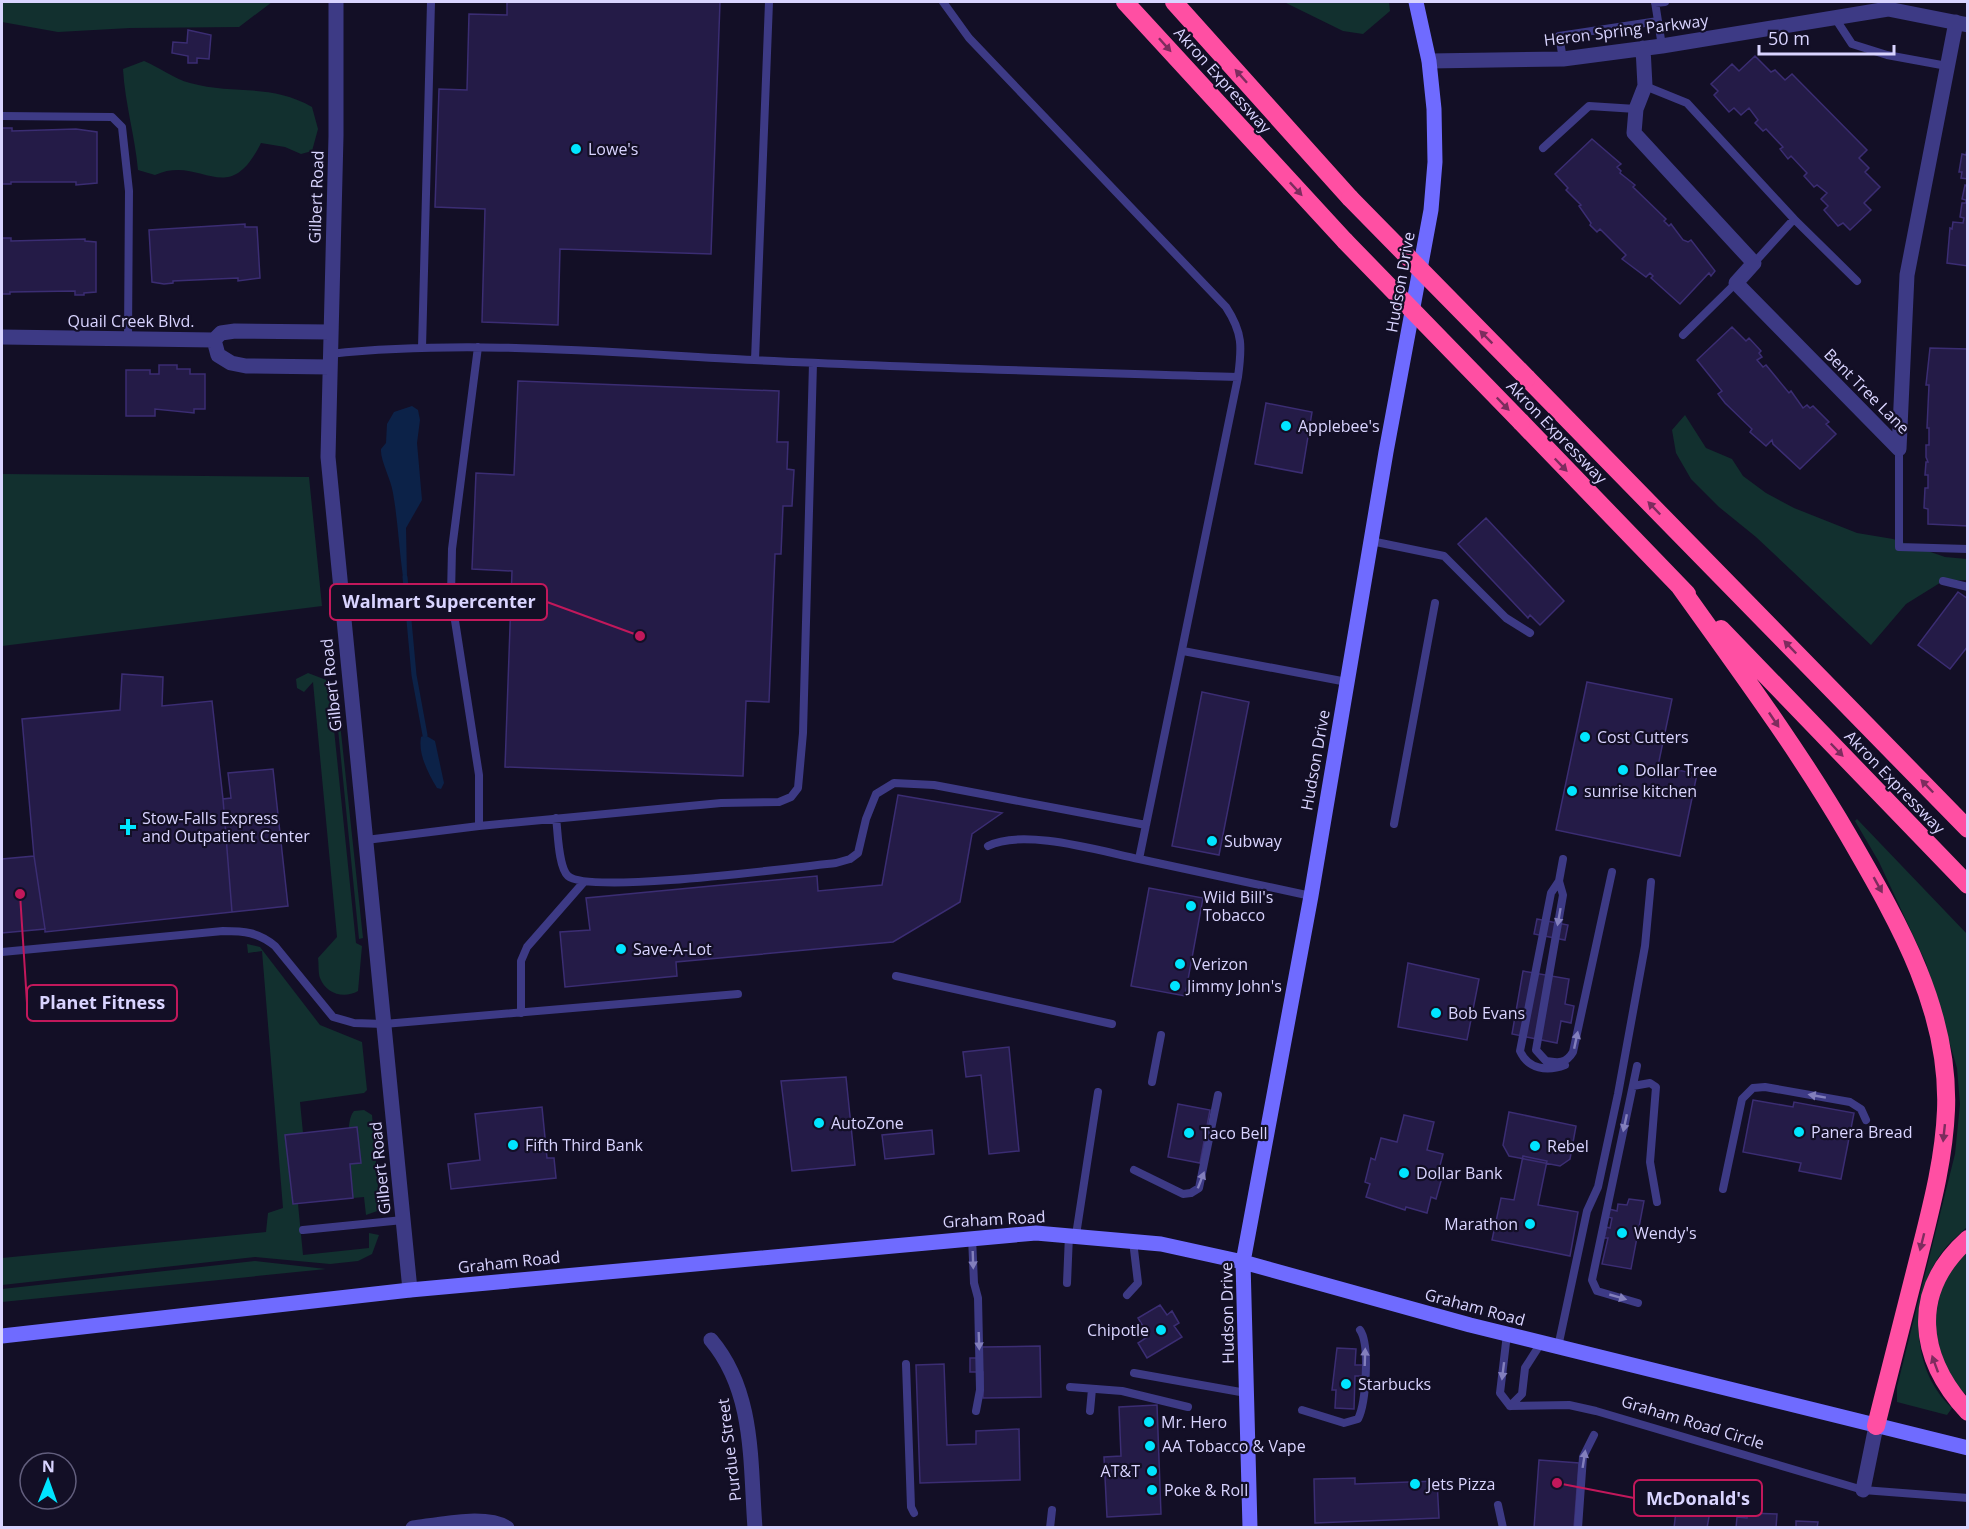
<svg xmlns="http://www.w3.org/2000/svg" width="1969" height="1529" viewBox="0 0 1969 1529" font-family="'Open Sans',sans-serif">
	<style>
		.green { fill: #12302f }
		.water { fill: #0c2248 }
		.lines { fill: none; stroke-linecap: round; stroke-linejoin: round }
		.stream { stroke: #0c2248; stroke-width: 5 }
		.building { fill: #241b47; stroke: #3b2d73; stroke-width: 1.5 }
		.lane { stroke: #3d3a85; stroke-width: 8 }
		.street { stroke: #3d3a85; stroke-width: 15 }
		.secondary { stroke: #6f6bff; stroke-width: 15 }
		.highway { stroke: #ff4fa3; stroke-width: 18 }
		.highway-bridge { stroke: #ff4fa3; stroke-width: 18 }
		.oneway { fill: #7d2c5e }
		.oneway2 { fill: #837fbc }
		.poi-dot { fill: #00e5ff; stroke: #130f26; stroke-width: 2 }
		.labels { text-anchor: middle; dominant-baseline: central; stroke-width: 4.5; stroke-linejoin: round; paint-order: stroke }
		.street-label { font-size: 16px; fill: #d9d4ff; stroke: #130f26 }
		.poi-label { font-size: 16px; fill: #d9d4ff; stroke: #130f26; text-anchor: start }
		.leader { fill: none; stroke: #c2185b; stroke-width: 2 }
		.callout-dot { fill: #c2185b; stroke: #130f26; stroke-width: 2 }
		.callout { fill: #130f26; stroke: #c2185b; stroke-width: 2 }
		.callout-label { font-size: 18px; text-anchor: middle; font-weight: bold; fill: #d9d4ff }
	</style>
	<rect width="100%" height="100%" fill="#130f26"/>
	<path class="green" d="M2,2h270l-33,25 -109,1 -72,4 -56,-10z
		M1284,2h105l1,9 -27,23 -20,-3z
		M144,61c15,6 30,18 46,22 42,12 81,0 122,24l6,22 -6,22 -11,3 -16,-7 -24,-4c-34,68 -59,11 -106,32l-17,-5c-3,-34 -13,-66 -15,-101z
		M1685,415l21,33 26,11 11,17 23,17 28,15 63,25 36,6 52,18 22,2v21l-24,1 -37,23 -35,41 -115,-108 -37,-30 -28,-28 -15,-26 -4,-23z
		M2,474l307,3 13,129 -320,40z
		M308,673l21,8 27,262 6,3 -4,45c-14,8 -32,3 -38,-13 -2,-5 -1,-14 -2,-20l19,-21 -24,-255 -9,10 -7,-4 -1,-9z
		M334,689l3,6 26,243 -4,1z
		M1857,819l110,115v293c-6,6 -14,12 -20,19 -38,44 -39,122 5,162l-5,7 -50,-13v-15l58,-233 5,-50 -3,-36 -31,-105 -47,-101 -24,-41z
		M247,944l13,3 60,78 42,17 5,48 -3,3 -64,9 3,31 -17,2 7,69h5l5,51 66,-7v-15l10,2 -7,19 -14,7 -28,3 -75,-7 -253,28v-27l264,-26 2,-19 15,-5 -21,-257 -14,2z
		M364,1110l8,5 8,95 -14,5 -2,-18 -11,1c-2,-17 -10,-76 1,-87z
		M1967,1247v148l-8,-6 -14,-19 -11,-47 11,-52z
		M255,1261l71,8 -324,33v-13z"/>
	<path class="water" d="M412,406l6,4 2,10 -3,23 5,57 -16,28 1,49h-4c-4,-28 -5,-56 -10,-84 -2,-14 -13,-33 -12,-44l5,-6 1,-19 7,-12z
		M425,735l10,6 9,42 -3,6 -4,-1c-9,-15 -19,-34 -16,-51z"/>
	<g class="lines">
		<path class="stream" d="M405,577l9,98 11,60"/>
	</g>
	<path class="building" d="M507,2h213l-9,252 -151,-5 -2,76 -76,-3 3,-113 -50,-2 4,-118 28,1 2,-76 38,1z
		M188,30l23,5 -2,24 -12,-1v5h-9v-7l-16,-3 1,-11 14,1z
		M1755,56l16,16 4,-2 10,10 7,-6 75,76 -8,8 10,10 -4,4 15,15 -16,16 7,7 -21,20 -7,-7 -5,3 -14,-16 4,-4 -7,-7 6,-6 -10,-8 -3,2 -10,-11 3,-3 -16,-17 -3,3 -8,-10 3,-2 -17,-18 -3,2 -8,-8 3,-3 -9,-12 -8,7 -7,-7 -5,4 -15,-17 4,-4 -7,-7 21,-20 7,7z
		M2,128h10v3l64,-2 21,3v51l-21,2v-3h-65v2h-9z
		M1592,139l29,25 -4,3 4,4 -1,2 15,12 -2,2 33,32 -2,2 5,5 2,-2 12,16 5,2 3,-2 24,31 -4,5 -2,-3 -29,31 -29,-26 2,-2 -3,-3 -4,4 -24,-18 4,-4 -26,-26 -3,3 -7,-7 1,-2 -12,-17 2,-1 -15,-15 2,-2 -13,-14z
		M1968,144v35l-7,-1 1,-6h-3l3,-18 4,1z
		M1965,185l3,1v80l-21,-3 3,-35 2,1 1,-7 10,1 1,-5 -4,-1 2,-14h4v-3l-4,-1z
		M245,224v3h12l3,51 -22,3v-3l-65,3v2l-9,1 -12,-2 -3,-52z
		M2,238h9v3l74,-2v2l11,1v50l-12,1v2h-9v-4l-65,1v2h-8z
		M1732,327l14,14 3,-3 12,13 -2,2 3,4 -5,3 6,7 3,-2 23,28 2,-2 12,17 4,-3 3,3 3,-2 16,16 -3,2 10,10 -36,35 -27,-25 -1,-4 -6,6 -16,-14 2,-3 -27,-26 -7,-9 4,-3 -25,-31z
		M1930,348l38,1v177l-40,-2v-15l-4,-1 1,-20h3v-13h-3l1,-13h2l-2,-5v-12h3v-17h-2l2,-43h-3z
		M159,365h18v4h13v5h15v35h-11v4l-39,-4v7h-29v-46h24v4h9z
		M518,381l261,10 -2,51h11l-1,27 7,1 -2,36h-9l-2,48h-6l-6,148 -23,-1 -3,75 -238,-9 7,-196 -40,-2 4,-96 38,2z
		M1266,403l46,9 -10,61 -47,-9z
		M1486,518l78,83 -24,24 -10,-10 -2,3 -70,-74z
		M1958,592l10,7v47l-18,23 -32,-24z
		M122,674l41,3 -1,29 50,-5 11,98 8,-1 -3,-25 45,-4 15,137 -243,26v-3l-43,4v-74l32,-3 -12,-137 98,-9z
		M1587,682l85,17 -14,67 39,8 -17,82 -124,-26z
		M1202,692l47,10 -30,153 -47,-9z
		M273,769l15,137 -56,6 -9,-113 8,-1 -3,-25z
		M898,795l104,18 -30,21 -12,68 -67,40 -217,20 1,14 -112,11 -5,-55 30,-2 -4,-32 231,-22 1,15 64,-6z
		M34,856l11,73 -43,4v-74z
		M1149,888l54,10 -18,98 -54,-10z
		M1537,919l31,6 -3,15 -31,-6z
		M1408,963l71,16 -12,61 -69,-13z
		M1523,971l46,8 -4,25 9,2 -3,17 -10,-2 -4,22 -45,-9z
		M1009,1047l10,104 -30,3 -8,-79 -15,2 -3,-25z
		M846,1077l9,88 -63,6 -11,-90z
		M1753,1100l40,7 1,-5 60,11 -13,66 -42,-8 2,-8 -58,-11z
		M1178,1104l32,6 -10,53 -32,-6z
		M542,1107l5,51h7l2,20 -105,11 -3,-25 32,-4 -5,-46z
		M1509,1112l67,14 -6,33 -10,7 -51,-10 -6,-11z
		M1404,1115l30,7 -7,28 16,4 -5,19 5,1 -7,25 -5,-2 -4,16 -21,-6 -1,3 -39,-13 4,-13 -5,-2 6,-24 4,2 6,-22 16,4z
		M357,1127l4,36 -11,1 3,34 -60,6 -8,-69z
		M932,1130l2,24 -49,5 -3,-24z
		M1523,1156l24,5 -9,44 40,7 -8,44 -78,-16 9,-42 13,2z
		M1629,1199l15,2 -13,68 -29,-5 6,-26h-4l2,-11 4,1 2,-10 -5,-1 2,-8 8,2 1,-7 9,1z
		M1160,1305l7,10 5,-4 7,12 -5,3 8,11 -35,21 -9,-15 11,-7 -11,-18z
		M1040,1346l1,51 -58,1v-26h-13v-14h12v-11z
		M1337,1348l19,1 -1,16h8v11h-8l-1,33 -19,-1 1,-18h-4z
		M944,1364l3,81 29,-1v-13l43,-2 1,51 -100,3 -4,-118z
		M1157,1405l4,109 -54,3 -3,-60 17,-1 -2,-49z
		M1539,1460l40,3 -5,65h-40z
		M1355,1478v6l82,-3 2,37 -124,5 -1,-44z
		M1680,1504l31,2 -4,22h-33l2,-17 4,1z
		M1748,1513l29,1 -1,14h-40l1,-11 10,1z
		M1796,1521l22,1 -1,6h-21z"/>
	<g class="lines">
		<path class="lane" d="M943,2l26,36 257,269c17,26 16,40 12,70l-99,482 172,37
			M1655,2l3,19
			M1655,3l10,-1
			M1835,18l17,26 35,11 60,11
			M1563,59l-4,-23 99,-15 4,25
			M1645,86l42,17 107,116 -40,44
			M2,116l110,1 10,10 7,64 -1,147
			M1543,148l46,-42 47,3
			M1794,219l63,62
			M1683,335l53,-52
			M422,348l9,-346
			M330,354c140,-15 283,-1 424,6 161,8 322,12 484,17
			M755,360l14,-358
			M1899,449v98l69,2
			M1371,541l73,15 62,62 24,15
			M1943,581l25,6
			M1183,651l164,31
			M556,818c2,13 2,49 12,58 21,19 229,-9 268,-13l14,-4 8,-6 8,-34 10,-25 18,-11 40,2 212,40
			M1394,824l41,-221
			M479,826l242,-23 58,-1 12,-5 7,-9 5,-55 10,-370
			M366,840l113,-14v-51l-28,-180 1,-46 26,-202
			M988,846c35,-18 112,5 151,13
			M1563,859l-4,22 4,14 -27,155 10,11c12,2 20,3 27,-9l39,-180
			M1559,881l-8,12 -31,158c8,18 27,21 45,14
			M2,952l221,-21c21,0 35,1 52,15l58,71 21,6 30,1 354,-30
			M896,976l216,48
			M521,1013v-52l6,-14 56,-64
			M1637,1066l-45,214 5,11 41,12
			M1152,1082l9,-47
			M1633,1086l17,-3 6,4 -6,75 7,40
			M1134,1170l49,24 8,-1 8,-5 19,-93
			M1723,1189l19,-90 11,-11 12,-1 85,15 11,7 5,11
			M303,1230l100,-10
			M1076,1235l22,-143
			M972,1237l2,46 4,15 2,92 -4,21
			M1067,1283l2,-48
			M1127,1295l11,-12 -5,-42
			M1507,1334l-7,59 10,13
			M1558,1347l29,-136 11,-24 20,-93 27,-148 6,-64
			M906,1364l5,143 3,6
			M1134,1373l112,20
			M1070,1387l52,4 66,16
			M1510,1406l59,-1 27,6 267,79 105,8
			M1510,1406l12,-12 3,-26 16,-25
			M1302,1410l42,13 14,-4c8,-16 12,-75 2,-89
			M1090,1411l2,-22
			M1498,1505l5,23
			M1050,1528l2,-18
			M1578,1528l5,-71 11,-22"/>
		<path class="street" d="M336,2v134l-8,321 82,833
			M1643,48l2,38 -9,23 -2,24 120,130 -18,20 163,166 8,-174 49,-253
			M1429,61l134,-2 99,-13 226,-37 80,16
			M2,337l212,3 7,-7 14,-2 96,1
			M214,340l4,15 13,8 15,3 84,1
			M711,1340c44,52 39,123 44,188
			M1863,1490l13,-64
			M413,1528c24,-3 73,-14 94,0"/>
		<path class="secondary" d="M2,1336l408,-46 626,-57 125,11 82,18 227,63 498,123
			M1250,1528l-7,-266 68,-366 75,-444 45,-242 4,-48 -1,-53 -5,-48 -13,-59"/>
		<path class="highway" d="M1125,2l220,239
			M1174,2l176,196
			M1527,378l441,451
			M1521,422l166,172
			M1680,587c58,81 118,162 168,248 49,85 102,174 98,275 -2,50 -15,98 -27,146 -14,56 -29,113 -43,170
			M1721,629l247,256
			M1968,1239c-59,53 -50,119 0,173"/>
		<path class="highway-bridge" d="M1350,198l177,180
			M1345,241l176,181"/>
	</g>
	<defs><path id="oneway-solid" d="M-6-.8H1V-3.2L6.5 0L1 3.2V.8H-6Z" transform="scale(1.5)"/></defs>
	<g class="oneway">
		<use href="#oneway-solid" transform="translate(1165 45) rotate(48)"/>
		<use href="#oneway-solid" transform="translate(1241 76) rotate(-132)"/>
		<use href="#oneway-solid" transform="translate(1296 189) rotate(47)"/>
		<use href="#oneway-solid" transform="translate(1486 337) rotate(-135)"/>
		<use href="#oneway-solid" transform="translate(1503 404) rotate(46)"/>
		<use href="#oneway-solid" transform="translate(1561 465) rotate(46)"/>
		<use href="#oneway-solid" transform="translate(1654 508) rotate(-134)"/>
		<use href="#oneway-solid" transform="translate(1790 647) rotate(-134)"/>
		<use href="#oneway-solid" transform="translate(1774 720) rotate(56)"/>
		<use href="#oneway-solid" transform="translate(1837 750) rotate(46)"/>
		<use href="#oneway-solid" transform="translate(1927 786) rotate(-134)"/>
		<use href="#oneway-solid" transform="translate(1878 885) rotate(61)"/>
		<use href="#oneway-solid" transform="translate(1944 1133) rotate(96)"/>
		<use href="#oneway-solid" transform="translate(1922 1242) rotate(104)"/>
		<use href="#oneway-solid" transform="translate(1935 1364) rotate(-110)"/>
	</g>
	<g class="oneway2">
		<use href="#oneway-solid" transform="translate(1559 917) rotate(100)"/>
		<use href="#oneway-solid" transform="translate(1576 1040) rotate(-78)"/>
		<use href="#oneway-solid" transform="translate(1817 1096) rotate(-170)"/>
		<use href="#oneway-solid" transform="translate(1625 1123) rotate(102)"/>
		<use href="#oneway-solid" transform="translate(1201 1180) rotate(-69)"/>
		<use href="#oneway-solid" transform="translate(973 1260) rotate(88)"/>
		<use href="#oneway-solid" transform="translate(1618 1297) rotate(16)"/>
		<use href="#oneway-solid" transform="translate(979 1341) rotate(88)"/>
		<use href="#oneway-solid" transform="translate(1365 1357) rotate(-88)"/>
		<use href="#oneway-solid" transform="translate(1503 1371) rotate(97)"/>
		<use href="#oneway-solid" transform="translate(1584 1459) rotate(-81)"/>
	</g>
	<g class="poi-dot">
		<circle cx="576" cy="149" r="6"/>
		<circle cx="1286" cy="426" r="6"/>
		<circle cx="1585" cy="737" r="6"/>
		<circle cx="1623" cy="770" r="6"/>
		<circle cx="1572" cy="791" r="6"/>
		<path d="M125 818h6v6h6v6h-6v6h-6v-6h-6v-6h6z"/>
		<circle cx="1212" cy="841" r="6"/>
		<circle cx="1191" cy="906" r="6"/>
		<circle cx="621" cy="949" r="6"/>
		<circle cx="1180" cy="964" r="6"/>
		<circle cx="1175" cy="986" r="6"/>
		<circle cx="1436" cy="1013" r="6"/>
		<circle cx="819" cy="1123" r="6"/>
		<circle cx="1799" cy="1132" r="6"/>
		<circle cx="1189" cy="1133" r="6"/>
		<circle cx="513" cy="1145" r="6"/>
		<circle cx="1535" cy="1146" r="6"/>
		<circle cx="1404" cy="1173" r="6"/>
		<circle cx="1530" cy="1224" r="6"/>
		<circle cx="1622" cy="1233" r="6"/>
		<circle cx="1161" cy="1330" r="6"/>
		<circle cx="1346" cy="1384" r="6"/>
		<circle cx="1149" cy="1422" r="6"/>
		<circle cx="1150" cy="1446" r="6"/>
		<circle cx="1152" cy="1471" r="6"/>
		<circle cx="1415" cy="1484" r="6"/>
		<circle cx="1152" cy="1490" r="6"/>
	</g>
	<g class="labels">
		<g class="street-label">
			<text transform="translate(1626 30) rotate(-7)">Heron Spring Parkway</text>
			<text transform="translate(1223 80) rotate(48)">Akron Expressway</text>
			<text transform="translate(316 197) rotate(-88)">Gilbert Road</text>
			<text transform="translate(1400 282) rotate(-80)">Hudson Drive</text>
			<text x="131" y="321">Quail Creek Blvd.</text>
			<text transform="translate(1867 391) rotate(45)">Bent Tree Lane</text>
			<text transform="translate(1557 432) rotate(46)">Akron Expressway</text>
			<text transform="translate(331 685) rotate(-96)">Gilbert Road</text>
			<text transform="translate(1315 760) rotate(-80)">Hudson Drive</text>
			<text transform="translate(1895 782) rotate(46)">Akron Expressway</text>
			<text transform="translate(380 1168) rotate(-96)">Gilbert Road</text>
			<text transform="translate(994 1219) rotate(-3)">Graham Road</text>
			<text transform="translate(509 1262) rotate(-6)">Graham Road</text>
			<text transform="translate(1475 1307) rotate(15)">Graham Road</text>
			<text transform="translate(1227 1313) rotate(-91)">Hudson Drive</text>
			<text transform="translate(1693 1422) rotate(17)">Graham Road Circle</text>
			<text transform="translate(729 1450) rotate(-97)">Purdue Street</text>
		</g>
		<g class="poi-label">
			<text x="588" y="149">Lowe's</text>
			<text x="1298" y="426">Applebee's</text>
			<text x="1597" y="737">Cost Cutters</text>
			<text x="1635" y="770">Dollar Tree</text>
			<text x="1584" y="791">sunrise kitchen</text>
			<text x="142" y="818">Stow-Falls Express<tspan x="142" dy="18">and Outpatient Center</tspan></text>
			<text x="1224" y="841">Subway</text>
			<text x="1203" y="897">Wild Bill's<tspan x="1203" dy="18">Tobacco</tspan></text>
			<text x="633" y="949">Save-A-Lot</text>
			<text x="1192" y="964">Verizon</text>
			<text x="1187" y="986">Jimmy John's</text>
			<text x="1448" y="1013">Bob Evans</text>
			<text x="831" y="1123">AutoZone</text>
			<text x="1811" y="1132">Panera Bread</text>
			<text x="1201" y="1133">Taco Bell</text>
			<text x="525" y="1145">Fifth Third Bank</text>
			<text x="1547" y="1146">Rebel</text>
			<text x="1416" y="1173">Dollar Bank</text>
			<text x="1518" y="1224" text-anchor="end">Marathon</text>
			<text x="1634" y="1233">Wendy's</text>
			<text x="1149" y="1330" text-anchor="end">Chipotle</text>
			<text x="1358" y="1384">Starbucks</text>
			<text x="1161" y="1422">Mr. Hero</text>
			<text x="1162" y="1446">AA Tobacco &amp; Vape</text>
			<text x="1140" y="1471" text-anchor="end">AT&amp;T</text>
			<text x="1427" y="1484">Jets Pizza</text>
			<text x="1164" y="1490">Poke &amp; Roll</text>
		</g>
	</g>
	<path class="leader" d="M640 636L547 602M20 894L27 1003M1557 1483L1634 1498"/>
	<g class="callout-dot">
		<circle cx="640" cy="636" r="6"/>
		<circle cx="20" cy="894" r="6"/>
		<circle cx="1557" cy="1483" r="6"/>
	</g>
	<g class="callout">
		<rect x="330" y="584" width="217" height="36" rx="6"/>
		<rect x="27" y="985" width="150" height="36" rx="6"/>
		<rect x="1634" y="1480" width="128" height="36" rx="6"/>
	</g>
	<g class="callout-label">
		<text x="439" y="608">Walmart Supercenter</text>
		<text x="102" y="1009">Planet Fitness</text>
		<text x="1698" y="1505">McDonald's</text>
	</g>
	<rect width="1969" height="1529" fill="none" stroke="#d9d4ff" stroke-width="6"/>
	<g transform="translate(48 1481) rotate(1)"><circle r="28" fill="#130f26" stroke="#625e7d" stroke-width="1.5"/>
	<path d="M0-4.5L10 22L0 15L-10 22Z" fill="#00e5ff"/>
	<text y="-9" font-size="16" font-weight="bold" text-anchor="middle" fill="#d9d4ff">N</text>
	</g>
	<path d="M1759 45v9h135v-9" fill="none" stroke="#d9d4ff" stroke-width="3"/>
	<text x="1768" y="45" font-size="18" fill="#d9d4ff" stroke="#130f26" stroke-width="4.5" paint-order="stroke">50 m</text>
</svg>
